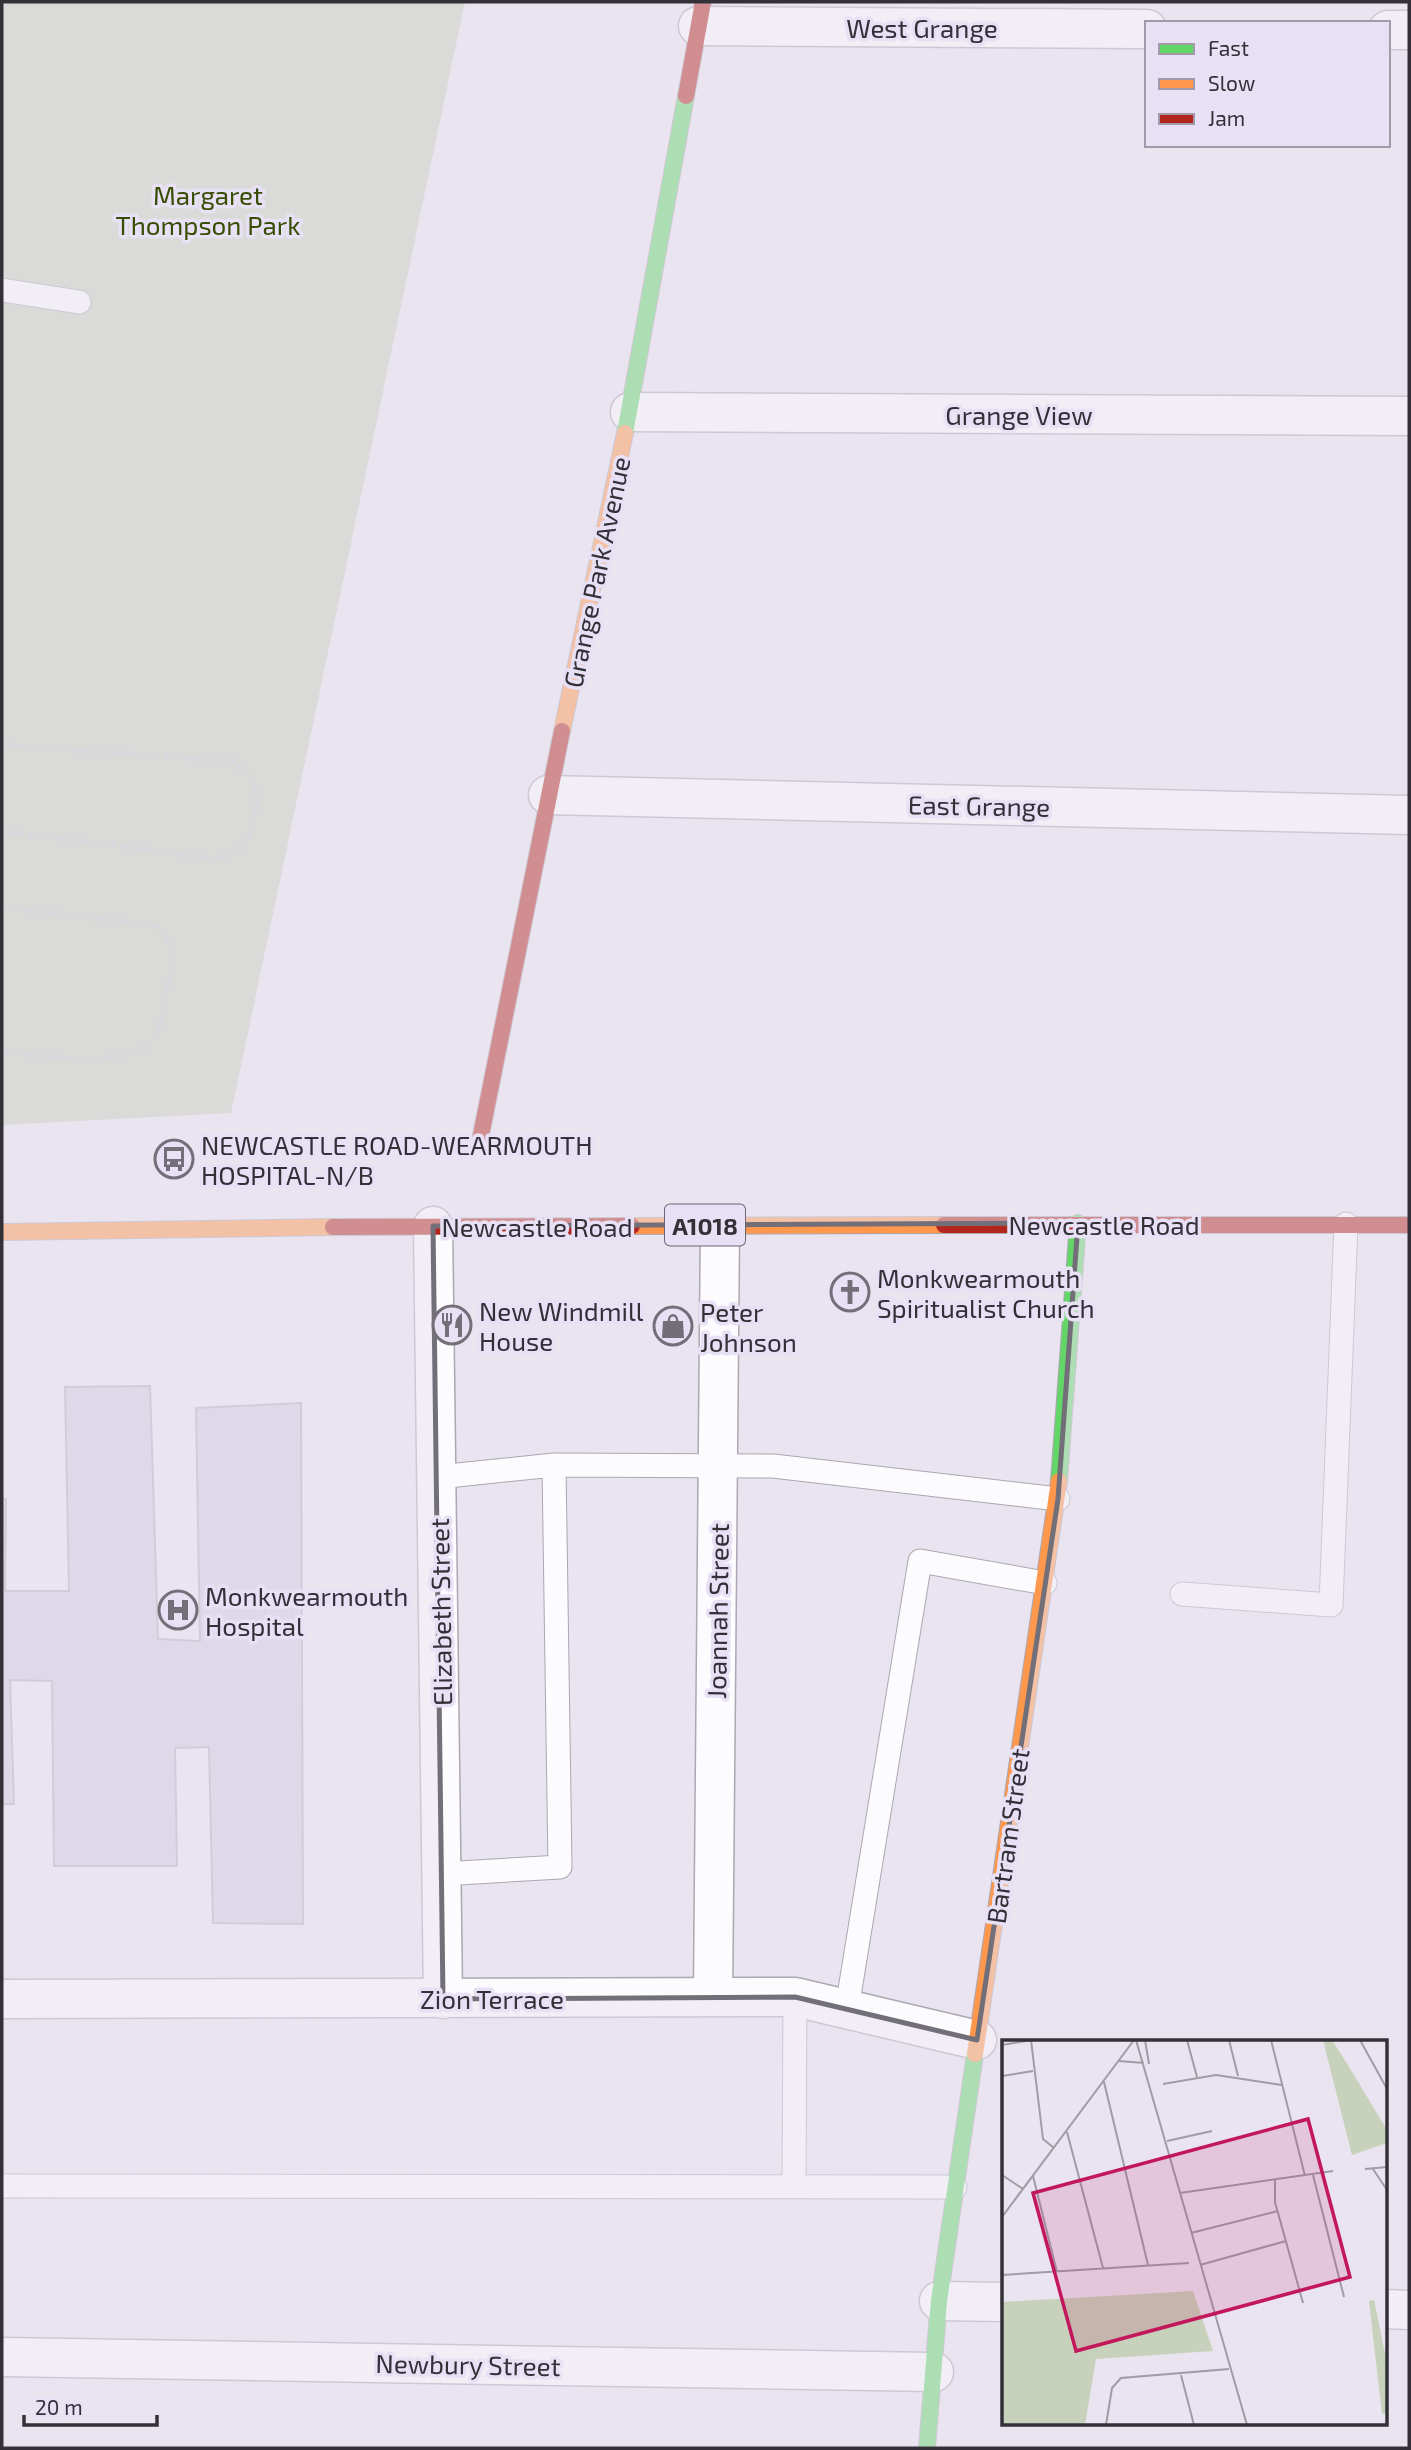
<svg xmlns="http://www.w3.org/2000/svg" width="1411" height="2450" viewBox="0 0 1411 2450" font-family="'Exo 2',sans-serif">
	<style>
		.green { fill: #c7d1bb }
		.building { fill: #d0cde0; stroke: #b4b1bb; stroke-width: 2 }
		.lines { fill: none; stroke-linecap: round; stroke-linejoin: round }
		.lane-casing { stroke: #aba8b1; stroke-width: 25 }
		.street-casing { stroke: #aba8b1; stroke-width: 41 }
		.fast-casing { stroke: #aba8b1; stroke-width: 18 }
		.slow-casing { stroke: #aba8b1; stroke-width: 18 }
		.jam-casing { stroke: #aba8b1; stroke-width: 18 }
		.path { stroke: #c9c7cb; stroke-width: 4.5; stroke-dasharray: 5 3.5; stroke-linecap: butt }
		.lane { stroke: #fcfbfd; stroke-width: 23 }
		.street { stroke: #fcfbfd; stroke-width: 38 }
		.fast { stroke: #63d668; stroke-width: 16 }
		.slow { stroke: #ff974d; stroke-width: 16 }
		.jam { stroke: #b3261e; stroke-width: 16 }
		.marked { fill: none; stroke: #736f78; stroke-width: 5; stroke-linejoin: round }
		.labels { text-anchor: middle; dominant-baseline: central; stroke-width: 7; stroke-linejoin: round; paint-order: stroke }
		.shield { fill: #e8e0f4; stroke: #696570; stroke-width: 2 }
		.shield-label { font-size: 24px; font-weight: bold; fill: #333038 }
		.street-label { font-size: 26px; fill: #333038; stroke: #e8e0f4 }
		.park-label { font-size: 26px; fill: #374d03; stroke: #e8e0f4 }
		.poi-label { font-size: 26px; fill: #333038; stroke: #e8e0f4; text-anchor: start }
		.inset-road { fill: none; stroke: #a09ca6; stroke-width: 2 }
		.view { fill: #c2185b; fill-opacity: 0.15; stroke: #c2185b; stroke-width: 3.5 }
		.inset-edge { fill: none; stroke: #333038; stroke-width: 3.5 }
	</style>
	<rect width="100%" height="100%" fill="#e9e4f0"/>
	<path class="green" d="M2,2h463l-234,1111 -229,12z"/>
	<path class="building" d="M150,1386l8,253 42,2 -4,-233 105,-5 2,521 -90,-1 -4,-176 -34,1 2,118h-123l-2,-185 -42,-1 4,124h-12v-305h4l-1,92h64l-4,-204z"/>
	<g class="lines">
		<defs>
			<path id="lane" d="M2,290l77,12
				M438,1477l116,-12 219,1 285,33
				M1182,1594l149,11 15,-381
				M442,1874l118,-7 -6,-402
				M847,2008l73,-447 125,22
				M2,2186l953,1
				M794,2187l1,-190"/>
			<path id="street" d="M698,26l449,3
				M1388,30h21
				M630,412l779,4
				M548,795l861,20
				M433,1226l10,773
				M713,1997l7,-772
				M2,1999l793,-2 182,43
				M939,2301l64,1
				M1385,2309l24,1
				M2,2357l932,15"/>
			<path id="fast" d="M625,433l61,-337
				M1059,1481l19,-258
				M927,2448l12,-147 36,-247"/>
			<path id="slow" d="M562,731l63,-298
				M632,1226l312,-1
				M2,1232l331,-5
				M975,2054l84,-573"/>
			<path id="jam" d="M686,96l17,-94
				M480,1140l82,-409
				M944,1225h465
				M333,1227l299,-1"/>
		</defs>
		<use href="#lane" class="lane-casing"/>
		<use href="#street" class="street-casing"/>
		<use href="#fast" class="fast-casing"/>
		<use href="#slow" class="slow-casing"/>
		<use href="#jam" class="jam-casing"/>
		<path class="path" d="M2,745l230,16 21,19 4,22 -8,38 -17,13 -14,6 -216,-28
			M2,907l157,19c19,26 14,34 7,65 -2,12 -3,32 -9,43 -23,40 -117,21 -155,17"/>
		<use href="#lane" class="lane"/>
		<use href="#street" class="street"/>
		<use href="#fast" class="fast"/>
		<use href="#slow" class="slow"/>
		<use href="#jam" class="jam"/>
	</g>
	<path d="M0 0H1411V2450H0ZM1078,1223l-20,276 -81,541 -182,-43 -352,2 -10,-773z" fill="#e9e4f0" fill-opacity=".55" fill-rule="evenodd"/>
	<path class="marked" d="M1078,1223l-20,276 -81,541 -182,-43 -352,2 -10,-773z"/>
	<defs>
		<symbol id="bus-ring" viewBox="-11 -11 22 22"><circle r="9.5" fill="#e8e0f4" stroke="#736f78" stroke-width="1.5"/><path d="M-5-6H5V4H4V6H2V4H-2V6H-4V4H-5ZM-3.5-4V0h7V-4ZM-3.5 1.2v1.5H-2V1.2ZM2 1.2v1.5H3.5V1.2Z" fill="#736f78"/></symbol>
		<symbol id="church-ring" viewBox="-11 -11 22 22"><circle r="9.5" fill="#e8e0f4" stroke="#736f78" stroke-width="1.5"/><path d="M-1.2-6h2.4v3.5h3.3v2.4h-3.3V6h-2.4V-.1h-3.3v-2.4h3.3Z" fill="#736f78"/></symbol>
		<symbol id="restaurant-ring" viewBox="-11 -11 22 22"><circle r="9.5" fill="#e8e0f4" stroke="#736f78" stroke-width="1.5"/><path d="M-5-6h1v4h1v-4h1v4h1v-4h1v5L-1.5 .5V6h-2V.5L-5-1ZM5-6V6H3V1.5H1.5Q1.5-4 5-6Z" fill="#736f78"/></symbol>
		<symbol id="shop-ring" viewBox="-11 -11 22 22"><circle r="9.5" fill="#e8e0f4" stroke="#736f78" stroke-width="1.5"/><path d="M-5-2.5h2.3a2.7 3.5 0 0 1 5.4 0H5L5.5 6h-11ZM-1.5-2.5h3a1.5 2.3 0 0 0-3 0Z" fill="#736f78"/></symbol>
		<symbol id="hospital-ring" viewBox="-11 -11 22 22"><circle r="9.5" fill="#e8e0f4" stroke="#736f78" stroke-width="1.5"/><path d="M-5-5h3v3.5h4V-5h3V5h-3V1.5h-4V5h-3Z" fill="#736f78"/></symbol>
	</defs>
	<g fill-rule="evenodd">
		<use href="#bus-ring" x="152" y="1137" width="44" height="44"/>
		<use href="#church-ring" x="828" y="1270" width="44" height="44"/>
		<use href="#restaurant-ring" x="430" y="1303" width="44" height="44"/>
		<use href="#shop-ring" x="651" y="1304" width="44" height="44"/>
		<use href="#hospital-ring" x="156" y="1588" width="44" height="44"/>
	</g>
	<g class="labels">
		<rect class="shield" x="665" y="1204.5" width="80" height="41" rx="5"/>
		<g class="shield-label">
			<text x="705" y="1225">A1018</text>
		</g>
		<g class="street-label">
			<text x="922" y="27">West Grange</text>
			<text x="1019" y="414">Grange View</text>
			<text transform="translate(596 572) rotate(-78)">Grange Park Avenue</text>
			<text transform="translate(979 805) rotate(1)">East Grange</text>
			<text x="1104" y="1224">Newcastle Road</text>
			<text x="537" y="1226">Newcastle Road</text>
			<text transform="translate(717 1611) rotate(-89)">Joannah Street</text>
			<text transform="translate(440 1612) rotate(-91)">Elizabeth Street</text>
			<text transform="translate(1007 1836) rotate(-82)">Bartram Street</text>
			<text x="492" y="1998">Zion Terrace</text>
			<text transform="translate(468 2364) rotate(1)">Newbury Street</text>
		</g>
		<g class="park-label">
			<text x="208" y="194">Margaret<tspan x="208" dy="30">Thompson Park</tspan></text>
		</g>
		<g class="poi-label">
			<text x="201" y="1144">NEWCASTLE ROAD-WEARMOUTH<tspan x="201" dy="30">HOSPITAL-N/B</tspan></text>
			<text x="877" y="1277">Monkwearmouth<tspan x="877" dy="30">Spiritualist Church</tspan></text>
			<text x="479" y="1310">New Windmill<tspan x="479" dy="30">House</tspan></text>
			<text x="700" y="1311">Peter<tspan x="700" dy="30">Johnson</tspan></text>
			<text x="205" y="1595">Monkwearmouth<tspan x="205" dy="30">Hospital</tspan></text>
		</g>
	</g>
	<g transform="translate(1002 2040)">
		<rect width="385" height="385" fill="#e9e4f0"/>
		<path d="M321,0h9l14,22 41,68v13l-35,12zM191,251l20,60 -117,8 -11,66h-83v-123zM372,260l13,63v50l-5,1 -13,-113z" fill="#c7d1bb"/>
		<path class="inset-road" d="M29,0l12,99 11,9M134,0l111,385M143,0l4,24M185,0l10,37M227,0l9,36M269,0l34,136M358,0l27,49M0,5l30,-5M117,21l25,2M0,36l31,-5M102,42l44,183M161,44l53,-9 66,10M65,92l36,136M165,101l45,-10M363,129l22,-2M371,129l14,21M0,135l21,14M311,135l31,122M31,136l24,96M273,140v22l28,101M178,153l153,-22M0,177l132,-177M189,193l87,-22M198,225l86,-24M0,235l187,-12M179,335l13,50M104,385l6,-37 9,-10 108,-9"/>
		<path class="view" d="M306,79l42,158 -274,74 -43,-158z"/>
		<rect width="385" height="385" class="inset-edge"/>
	</g>
	<rect width="1411" height="2450" fill="none" stroke="#333038" stroke-width="7"/>
	<rect x="1145" y="21" width="245" height="126" fill="#e8e0f4" stroke="#a09aa9" stroke-width="2"/>
	<rect x="1159" y="44" width="35" height="10" fill="#63d668" stroke="#a09aa9" stroke-width="2"/>
	<text x="1208" y="56" font-size="21" fill="#333038">Fast</text>
	<rect x="1159" y="79" width="35" height="10" fill="#ff974d" stroke="#a09aa9" stroke-width="2"/>
	<text x="1208" y="91" font-size="21" fill="#333038">Slow</text>
	<rect x="1159" y="114" width="35" height="10" fill="#b3261e" stroke="#a09aa9" stroke-width="2"/>
	<text x="1208" y="126" font-size="21" fill="#333038">Jam</text>
	<path d="M24 2415v10h133v-10" fill="none" stroke="#333038" stroke-width="3.5"/>
	<text x="35" y="2415" font-size="21" fill="#333038" stroke="#e8e0f4" stroke-width="5" paint-order="stroke">20 m</text>
</svg>
